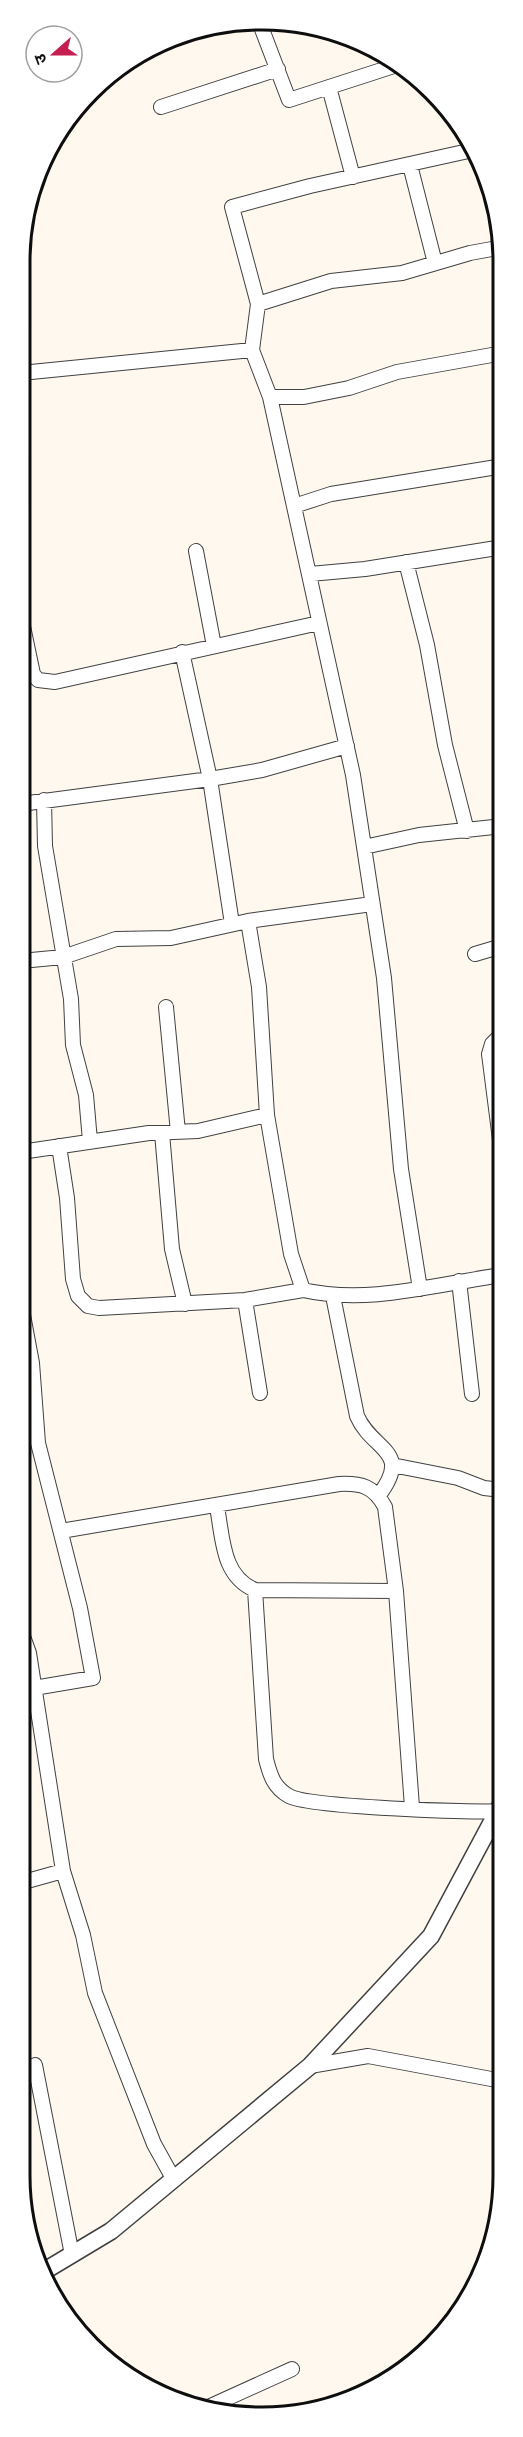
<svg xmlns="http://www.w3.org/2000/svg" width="523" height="2437" viewBox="0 0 523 2437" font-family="Merriweather,'Noto Sans Devanagari',serif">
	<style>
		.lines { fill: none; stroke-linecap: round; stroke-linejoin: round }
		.minor-casing { stroke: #414141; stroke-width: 16 }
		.tertiary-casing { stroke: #414141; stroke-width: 19 }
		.minor { stroke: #fff; stroke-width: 14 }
		.tertiary { stroke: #fff; stroke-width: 16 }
		.rim { fill: none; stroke: #0e0e0e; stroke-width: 3 }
	</style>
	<rect width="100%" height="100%" fill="#fff8ef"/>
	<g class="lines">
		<defs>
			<path id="minor" d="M260,24l29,76 108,-35
				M329,87l24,90
				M161,107l117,-38
				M410,165l25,98
				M258,304l73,-23 71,-8 68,-20 33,-6
				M21,373l231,-23
				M270,397h34l45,-9 48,-16 106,-19
				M294,506l37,-12 172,-28
				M196,551l18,95
				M406,562l21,83 18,100 22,86
				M310,574l55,-5 138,-22
				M21,617l12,57 5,6 17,2 264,-59
				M182,652l28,127 52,-9 85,-24
				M44,800l1,46 26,153 2,46 13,50 4,46
				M21,804l189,-25 22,145
				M364,847l55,-12 84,-9
				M248,921l11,66 8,128
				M475,954l27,-8
				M21,961l42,-4 53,-18 55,-1 77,-17 124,-17
				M166,1007l12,125
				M162,1133l10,116 13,55
				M59,1146l8,52 6,81 5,17 10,10 11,2 146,-8 58,-10
				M21,1152l128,-19 49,-2 69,-16 24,139 12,36c66,15 133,-6 199,-15
				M502,1155l-13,-101 3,-10 10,-10
				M459,1281l13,113
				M420,1289l-19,-120 -17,-191 -31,-203 -83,-378 -18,-47 6,-46 -26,-97 78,-21 163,-36
				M333,1296l24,120c15,35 56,34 22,79
				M20,1299l12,64 6,80 42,165 13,70 -59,10
				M245,1300l15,93
				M392,1465l66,13 26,10 18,2
				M217,1507c6,32 5,69 38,83l141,1
				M61,1531l278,-47c22,-1 35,2 46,23l11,84 16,216
				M502,1571v-13
				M255,1590l11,169c4,16 8,29 23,37 18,11 185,17 213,15
				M20,1628l9,25 34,218 20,64 12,58 59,151 20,36
				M20,1883l43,-12
				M35,2065l37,190
				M310,2066l58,-10 134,25
				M206,2408l86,-39"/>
			<path id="tertiary" d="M41,2273l70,-42 199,-165 121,-130 71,-133"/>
		</defs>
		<use href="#minor" class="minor-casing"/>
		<use href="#tertiary" class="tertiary-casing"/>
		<use href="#minor" class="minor"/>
		<use href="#tertiary" class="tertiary"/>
	</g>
	<path d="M0 0H523V2437H0ZM261 30H262A231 231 0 0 1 493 261V2176A231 231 0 0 1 262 2407H261A231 231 0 0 1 30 2176V261A231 231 0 0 1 261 30Z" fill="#fff" fill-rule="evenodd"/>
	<path class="rim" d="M261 30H262A231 231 0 0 1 493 261V2176A231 231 0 0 1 262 2407H261A231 231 0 0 1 30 2176V261A231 231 0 0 1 261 30Z"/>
	<g transform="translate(54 54) rotate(249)"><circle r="28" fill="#ffffff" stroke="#9f9f9f" stroke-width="1.5"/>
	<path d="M0-4.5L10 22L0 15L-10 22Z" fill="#c51e51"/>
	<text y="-9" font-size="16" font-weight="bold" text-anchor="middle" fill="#0e0e0e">उ</text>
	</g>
</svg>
